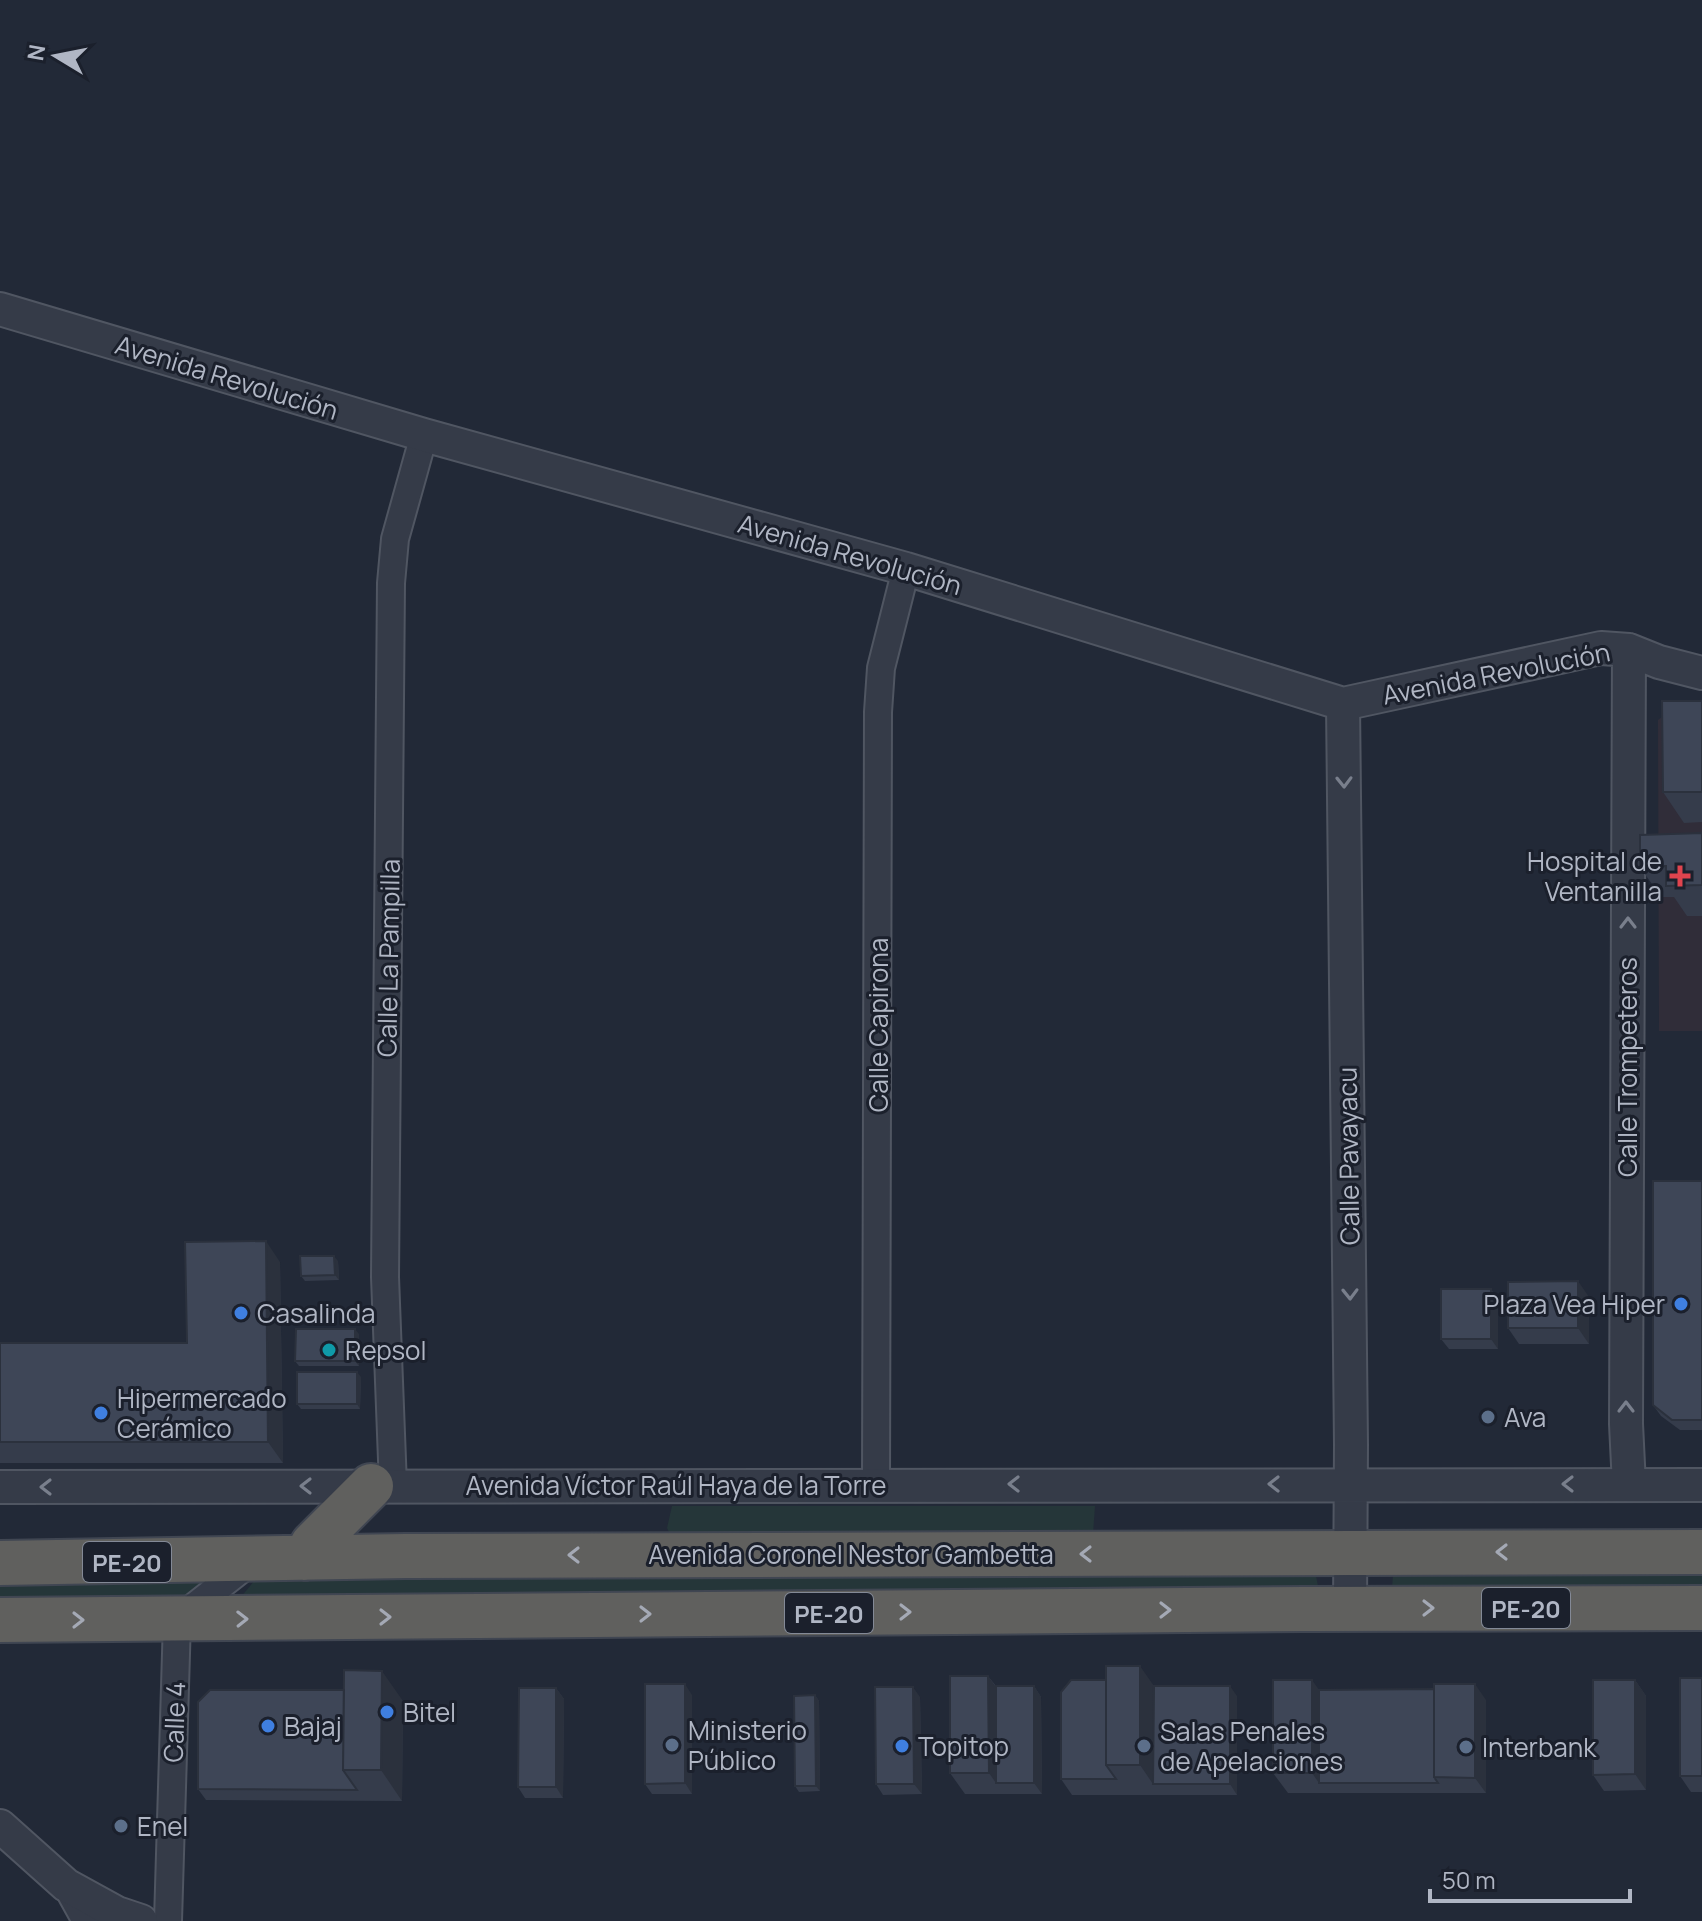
<svg xmlns="http://www.w3.org/2000/svg" width="1702" height="1921" viewBox="0 0 1702 1921" font-family="Manrope,sans-serif">
	<style>
		.medical { fill: #302d39 }
		.green { fill: #253639 }
		.lines { fill: none; stroke-linecap: round; stroke-linejoin: round }
		.minor-casing { stroke: #505662; stroke-width: 30 }
		.tertiary-casing { stroke: #505662; stroke-width: 36 }
		.trunk-casing { stroke: #404652; stroke-width: 48 }
		.minor { stroke: #353b48; stroke-width: 26 }
		.tertiary { stroke: #353b48; stroke-width: 32 }
		.trunk { stroke: #60605e; stroke-width: 44 }
		.wall { fill: #353c4b }
		.shaded-wall { fill: #2b313d }
		.building { fill: #3e4657; stroke: #2b313d; stroke-width: 2 }
		.oneway { stroke: #797f8c }
		.oneway2 { stroke: #a4a9b5 }
		.health-dot { fill: #e0444e; stroke: #1b202c; stroke-width: 3 }
		.shop-dot { fill: #3f7fe0; stroke: #1b202c; stroke-width: 3 }
		.culture-dot { fill: #0f9aa8; stroke: #1b202c; stroke-width: 3 }
		.service-dot { fill: #5c6f8a; stroke: #1b202c; stroke-width: 3 }
		.labels { text-anchor: middle; dominant-baseline: central; stroke-width: 6; stroke-linejoin: round; paint-order: stroke }
		.shield { fill: #1b202c; stroke: #838996; stroke-width: 2 }
		.shield-label { font-size: 24px; font-weight: bold; fill: #b0b6c4 }
		.street-label { font-size: 26px; fill: #b0b6c4; stroke: #1b202c }
		.poi-label { font-size: 26px; fill: #b0b6c4; stroke: #1b202c; text-anchor: start }
	</style>
	<rect width="100%" height="100%" fill="#222937"/>
	<path class="medical" d="M1670,711h32v320h-43l-1,-311z"/>
	<path class="green" d="M672,1506h423l-2,28h-423l-3,-6z
		M1702,1566v27l-310,-4 1,-15z
		M1309,1568l7,8 2,10 -8,8 -1074,9 23,-28z
		M208,1577l-13,25 -195,2v-25z"/>
	<g class="lines">
		<defs>
			<path id="minor" d="M876,1484l2,-772 3,-44 25,-99
				M393,1486l-8,-209 6,-694 4,-44 29,-104
				M66,1885l20,36
				M168,1921l9,-301 76,-60"/>
			<path id="tertiary" d="M0,309l424,126 482,134 437,135 258,-56 28,2 30,12 43,11
				M1629,650l-3,774 3,61
				M1343,704l8,741 -1,164
				M0,1487l1702,-2
				M0,1826l66,59 51,28 24,8"/>
			<path id="trunk" d="M305,1558l8,-14 58,-58
				M0,1563l406,-7 1296,-4
				M0,1620l1304,-11 398,-1"/>
		</defs>
		<use href="#minor" class="minor-casing"/>
		<use href="#tertiary" class="tertiary-casing"/>
		<use href="#trunk" class="trunk-casing"/>
		<use href="#minor" class="minor"/>
		<use href="#tertiary" class="tertiary"/>
		<use href="#trunk" class="trunk"/>
	</g>
	<path class="wall" d="M1702,701v121l-18,1 -21,-31z
		M1702,833v83h-15l-13,-19h-13l-21,-30z
		M1702,1181v249h-22l-19,-14 -8,-11z
		M338,1261l1,19 -34,1 -4,-5z
		M280,1262l3,201h-283v-120h187z
		M1491,1289l7,11v49h-49l-8,-10z
		M1589,1297v47h-70l-11,-16z
		M359,1334v32h-60l-4,-5z
		M361,1377l-1,32h-59l-4,-5z
		M988,1676l8,10h38l7,11 1,97h-77l-15,-21z
		M1702,1678v114h-11l-11,-16z
		M1635,1680l11,16v94l-42,1 -11,-16z
		M1154,1686l83,10v99h-165l-11,-16z
		M556,1688l8,11 -1,99h-38l-7,-11z
		M1319,1690l167,10v93h-198l-15,-20z
		M692,1695v99h-40l-7,-10z
		M815,1695l4,6 1,90 -21,1 -4,-6z
		M920,1697l2,97 -39,1 -7,-11z
		M403,1701l-1,100 -196,-1 -8,-11z"/>
	<path class="shaded-wall" d="M266,1241l14,21 3,201 -15,-21z
		M334,1256l4,5 1,19 -4,-5z
		M1578,1281l11,16v47l-11,-16z
		M1491,1289l7,11v49l-7,-10z
		M355,1329l4,5v32l-4,-5z
		M357,1372l4,5 -1,32 -3,-5z
		M1140,1666l21,30 -8,88 -13,-19z
		M382,1671l21,30 -1,100 -21,-31z
		M988,1676l15,21 -7,86 -7,-10z
		M1312,1680l15,21 -8,82 -7,-10z
		M1635,1680l11,16v94l-11,-16z
		M685,1684l7,11v99l-7,-11z
		M1475,1684l11,16v93l-11,-15z
		M1034,1686l7,11 1,97 -8,-11z
		M1230,1686l7,10v99l-7,-11z
		M913,1687l7,10 2,97 -8,-10z
		M556,1688l8,11 -1,99 -7,-11z
		M815,1695l4,6 1,90 -4,-5z"/>
	<path class="building" d="M1662,701h40v91h-39z
		M1702,833v52l-36,1v-20l-26,1v-32z
		M1653,1181h49v239h-30l-19,-15z
		M266,1241l2,201h-268v-99h187l-2,-101z
		M300,1256h34l1,19 -34,1z
		M1578,1281v47h-70v-46z
		M1441,1289h50v50h-50z
		M296,1329h59v32h-60z
		M297,1372h60v32h-60z
		M1106,1666h34v99h-34z
		M344,1670l38,1 -1,99h-38z
		M950,1676h38l1,97h-39z
		M1680,1678h22v98h-22z
		M1071,1680h35v85l10,14h-55v-87z
		M1273,1680h39v93h-39z
		M1593,1680h42v94l-42,1z
		M645,1684h40v99l-40,1z
		M1434,1684h41v94l-41,-1z
		M996,1686h38v97h-38z
		M1154,1686h76v98h-77z
		M875,1687h38l1,97h-38z
		M519,1688h37v99h-38z
		M1434,1689v88l4,6h-119v-93z
		M210,1690h134l-1,80 14,20 -159,-1v-87z
		M815,1695l1,91h-21l-1,-90z"/>
	<defs><path id="oneway-chevron" d="M-2-3.5L2.5 0L-2 3.5" fill="none" stroke-width="1.6" stroke-linecap="round" stroke-linejoin="round" transform="scale(2)"/></defs>
	<g class="oneway">
		<use href="#oneway-chevron" transform="translate(1344 782) rotate(89)"/>
		<use href="#oneway-chevron" transform="translate(1628 923) rotate(-90)"/>
		<use href="#oneway-chevron" transform="translate(1350 1294) rotate(89)"/>
		<use href="#oneway-chevron" transform="translate(1626 1407) rotate(-90)"/>
		<use href="#oneway-chevron" transform="translate(1014 1484) rotate(180)"/>
		<use href="#oneway-chevron" transform="translate(1274 1484) rotate(180)"/>
		<use href="#oneway-chevron" transform="translate(1568 1484) rotate(-180)"/>
		<use href="#oneway-chevron" transform="translate(306 1486) rotate(180)"/>
		<use href="#oneway-chevron" transform="translate(46 1487) rotate(180)"/>
	</g>
	<g class="oneway2">
		<use href="#oneway-chevron" transform="translate(1502 1552) rotate(180)"/>
		<use href="#oneway-chevron" transform="translate(1086 1554) rotate(180)"/>
		<use href="#oneway-chevron" transform="translate(574 1555) rotate(180)"/>
		<use href="#oneway-chevron" transform="translate(1428 1608)"/>
		<use href="#oneway-chevron" transform="translate(1165 1610)"/>
		<use href="#oneway-chevron" transform="translate(905 1612)"/>
		<use href="#oneway-chevron" transform="translate(645 1614)"/>
		<use href="#oneway-chevron" transform="translate(385 1617)"/>
		<use href="#oneway-chevron" transform="translate(242 1619) rotate(-1)"/>
		<use href="#oneway-chevron" transform="translate(78 1620)"/>
	</g>
	<path class="health-dot" d="M1676 864h8v8h8v8h-8v8h-8v-8h-8v-8h8z"/>
	<g class="shop-dot">
		<circle cx="1681" cy="1304" r="8"/>
		<circle cx="241" cy="1313" r="8"/>
		<circle cx="101" cy="1413" r="8"/>
		<circle cx="387" cy="1712" r="8"/>
		<circle cx="268" cy="1726" r="8"/>
		<circle cx="902" cy="1746" r="8"/>
	</g>
	<circle class="culture-dot" cx="329" cy="1350" r="8"/>
	<g class="service-dot">
		<circle cx="1488" cy="1417" r="8"/>
		<circle cx="672" cy="1745" r="8"/>
		<circle cx="1144" cy="1746" r="8"/>
		<circle cx="1466" cy="1747" r="8"/>
		<circle cx="121" cy="1826" r="8"/>
	</g>
	<g class="labels">
		<g class="shield">
			<rect x="83" y="1542" width="88" height="40" rx="6"/>
			<rect x="1482" y="1588" width="88" height="40" rx="6"/>
			<rect x="785" y="1593" width="88" height="40" rx="6"/>
		</g>
		<g class="shield-label">
			<text x="127" y="1562">PE-20</text>
			<text x="1526" y="1608">PE-20</text>
			<text x="829" y="1613">PE-20</text>
		</g>
		<g class="street-label">
			<text transform="translate(227 377) rotate(17)">Avenida Revolución</text>
			<text transform="translate(850 554) rotate(16)">Avenida Revolución</text>
			<text transform="translate(1496 673) rotate(-11)">Avenida Revolución</text>
			<text transform="translate(388 958) rotate(-89)">Calle La Pampilla</text>
			<text transform="translate(878 1025) rotate(-90)">Calle Capirona</text>
			<text transform="translate(1627 1067) rotate(-90)">Calle Trompeteros</text>
			<text transform="translate(1348 1156) rotate(-91)">Calle Pavayacu</text>
			<text x="676" y="1485">Avenida Víctor Raúl Haya de la Torre</text>
			<text x="851" y="1554">Avenida Coronel Nestor Gambetta</text>
			<text transform="translate(174 1722) rotate(-88)">Calle 4</text>
		</g>
		<g class="poi-label">
			<text x="1662" y="861" text-anchor="end">Hospital de<tspan x="1662" dy="30">Ventanilla</tspan></text>
			<text x="1665" y="1304" text-anchor="end">Plaza Vea Hiper</text>
			<text x="257" y="1313">Casalinda</text>
			<text x="345" y="1350">Repsol</text>
			<text x="117" y="1398">Hipermercado<tspan x="117" dy="30">Cerámico</tspan></text>
			<text x="1504" y="1417">Ava</text>
			<text x="403" y="1712">Bitel</text>
			<text x="284" y="1726">Bajaj</text>
			<text x="688" y="1730">Ministerio<tspan x="688" dy="30">Público</tspan></text>
			<text x="1160" y="1731">Salas Penales<tspan x="1160" dy="30">de Apelaciones</tspan></text>
			<text x="918" y="1746">Topitop</text>
			<text x="1482" y="1747">Interbank</text>
			<text x="137" y="1826">Enel</text>
		</g>
	</g>
	<g transform="translate(56 56) rotate(280)" stroke="#1b202c" stroke-width="6" paint-order="stroke">
	<path d="M0-6L14 30L0 20L-14 30Z" fill="#b0b6c4"/>
	<text y="-12" font-size="22" font-weight="bold" text-anchor="middle" fill="#b0b6c4">N</text>
	</g>
	<path d="M1430 1889v12h200v-12" fill="none" stroke="#b0b6c4" stroke-width="4"/>
	<text x="1442" y="1889" font-size="24" fill="#b0b6c4" stroke="#1b202c" stroke-width="6" paint-order="stroke">50 m</text>
</svg>
